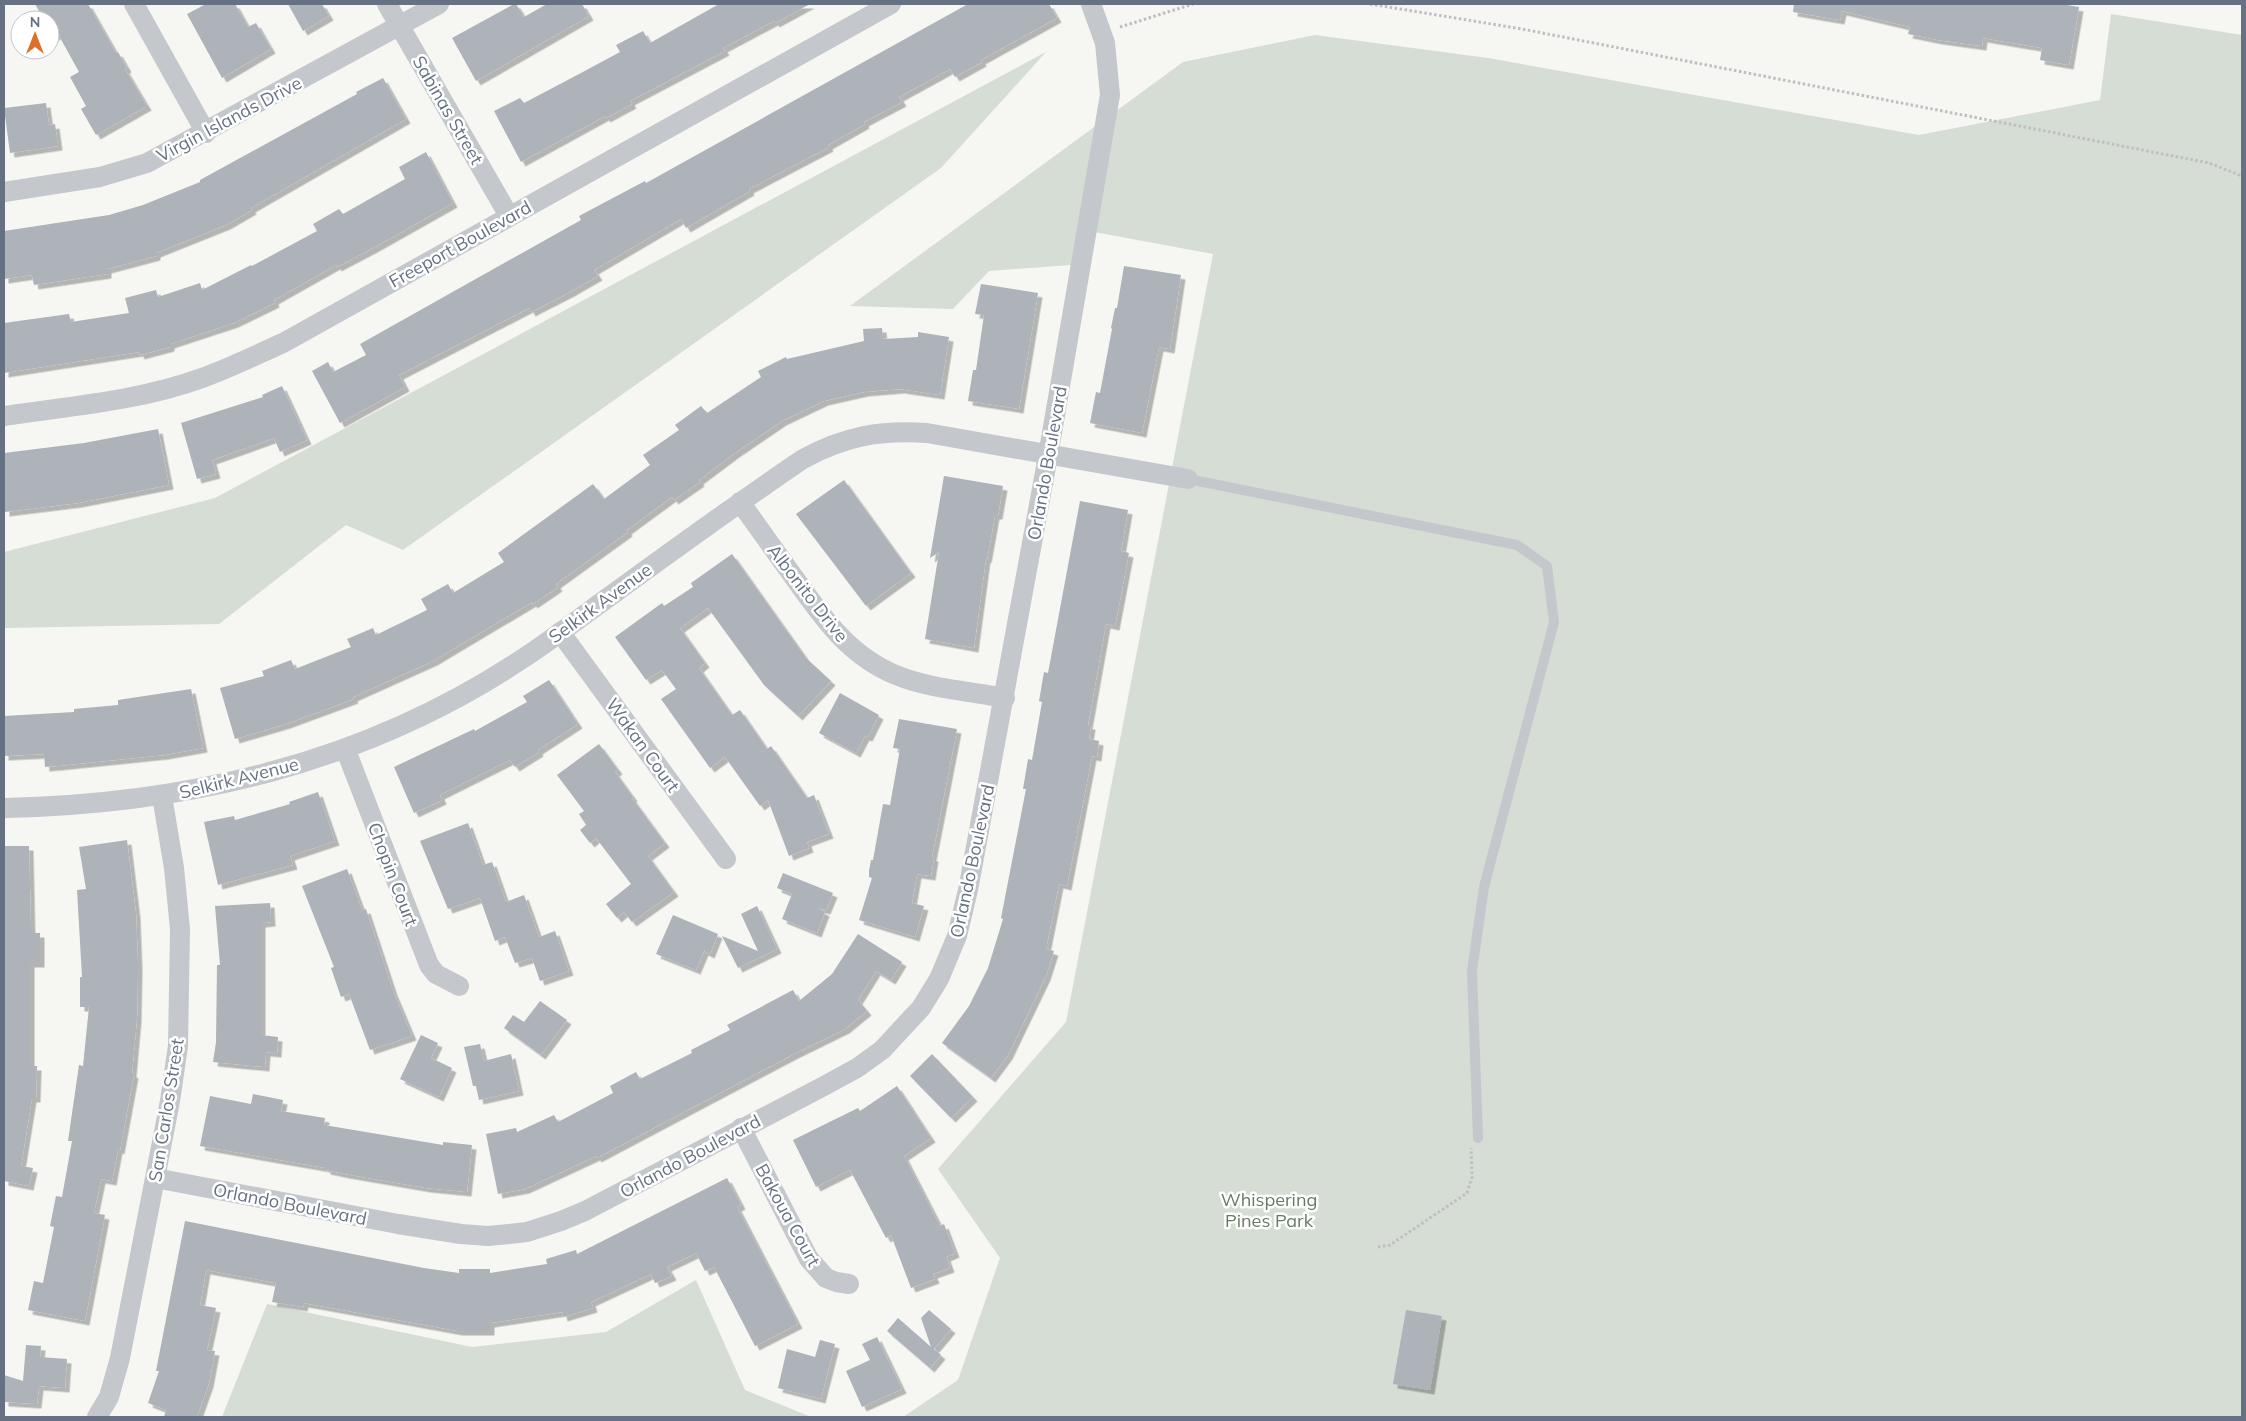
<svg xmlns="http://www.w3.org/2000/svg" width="2246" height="1421" viewBox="0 0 2246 1421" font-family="Mulish,sans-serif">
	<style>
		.green { fill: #d6ddd4 }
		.building { fill: #adb3b9; filter: url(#shadow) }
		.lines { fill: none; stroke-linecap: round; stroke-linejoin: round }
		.path { stroke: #bebfc2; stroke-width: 3; stroke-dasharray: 2.5 2.5; stroke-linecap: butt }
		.lane { stroke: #c4c7cb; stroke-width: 10 }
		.street { stroke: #c4c7cb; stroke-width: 20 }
		.labels { text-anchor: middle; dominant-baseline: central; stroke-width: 5; stroke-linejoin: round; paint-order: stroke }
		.street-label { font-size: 18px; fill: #667283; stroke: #fff }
		.park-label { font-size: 18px; fill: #667b65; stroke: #fff }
	</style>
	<defs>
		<filter id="shadow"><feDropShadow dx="4.5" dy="4.5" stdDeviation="0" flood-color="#0004"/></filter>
	</defs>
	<rect width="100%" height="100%" fill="#f6f6f3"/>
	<path class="green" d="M2111,14l131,21v1382h-1339l55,-37 42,-122 -62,-89 128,-147 147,-768 -124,-23 -5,33 -95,7 -36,38 -103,-3 333,-244 132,-27 173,23 431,77 181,-35z
		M1046,52l-105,116 -538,382 -57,-25 -127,99 -215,4v-76l211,-54z
		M696,1280l49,110 66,27h-589l45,-113 205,43 134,-15z"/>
	<path class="building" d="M35,4h53l28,49 2,-1 9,16 -2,1 22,37 -51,29 -15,-26 5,-3 -16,-29 9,-5 -21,-38 -5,3 -3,-6v-11h-6z
		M206,4h29l13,23 8,-4 15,26 -49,29 -35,-64z
		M288,4h34l7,12 -26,15z
		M514,4h2l8,13 23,-13h35l7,12 -113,65 -24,-43z
		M719,4h91l-35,19 -1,-2 -51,27 2,3 -95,50 2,3 -26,14 -1,-2 -84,46 -27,-51 26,-13 4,5 57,-30 39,-21 -4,-7 27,-14 7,12z
		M968,4h81l8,14 -76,42 1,2 -27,15 -5,-8 -51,28 3,5 -38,20 1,2 -37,21 1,2 -80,42 1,2 -64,37 -5,-9 -87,51 4,6 -28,16 -39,20 -2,-4 -130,67 6,12 -65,36 -28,-52 16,-9 5,10 33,-17 -6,-11 221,-124 -2,-4 66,-35 1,2z
		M1794,4h267l18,3 -10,58 -29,-5 2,-12 -59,-10 -1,8 -44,-6 -30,-6 2,-7 -68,-16 -2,9 -47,-8z
		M383,78l23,41 -155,89 1,2 -26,15 -70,28v3l-49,13v5l-73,11 -2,-10 -28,4v-48l105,-16 34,-10 57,-23v-2l157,-86 -1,-2z
		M46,103l3,22 6,-1 3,22 -48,7 -6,-45z
		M426,152l27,51 -78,44 -38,20 -1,-2 -62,35 1,3 -41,20 -64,21v3l-30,8 -1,-3 -135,21v-50l65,-9 2,8 58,-9 -4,-15 31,-8 2,7 42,-14 2,7 49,-25 1,1 65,-35 -4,-7 26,-15 4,5 62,-35 -6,-12z
		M1124,266l57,9 -11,74 -11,-2 -17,86 -52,-10 6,-31 4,1 12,-64 -1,-1 4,-20h2z
		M981,284l57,9 -19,116 -51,-8 5,-31h3l8,-55 -9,-1z
		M882,328l1,11 35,-2v-5l31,5 -9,58 -40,-6 -36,3 -40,9 -42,20 -47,32 -36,27 1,2 -26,18 -2,-3 -45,33 1,2 -72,52 2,3 -25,17 -1,-2 -99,59 -80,36 1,2 -68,25 -51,15 -15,-51 44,-12 -2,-5 29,-11 4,9 56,-22 -4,-8 26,-11 3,7 51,-25 -6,-11 27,-15 5,9 51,-31 -6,-9 95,-69 11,15 46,-34 -7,-10 36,-25 -4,-5 26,-19 6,7 54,-36 -3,-6 28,-14 1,2 77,-18 -1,-12z
		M282,386l25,54 -27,12 -6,-14 -62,22 4,14 -19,5 -16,-56 82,-26 -1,-2z
		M158,429l11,56 -91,18 -73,9 -1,-59 80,-10z
		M944,476l59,10 -5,29h-3l-8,44 -1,-1 -12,90 -49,-9 14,-87 -9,6z
		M844,480l67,93 -45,33 -70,-92z
		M1080,501l48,9 -7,41 8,2 -14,73 -9,-2 -18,101h3l-2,14 10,2 -2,16 -5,-1 -25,130 -8,-2 -13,65 8,2 -8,25 -38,79 -17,23 -49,-35 27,-37 19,-38 15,-49 -2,-1 25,-129h-3l5,-30 4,1 10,-58 -3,-1 5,-29 4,1z
		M732,554l74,104 25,23 -33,35 -34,-31 -56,-77 -28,20 25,35 -6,5 33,47 8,-5 27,39 4,-3 36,52 7,-3 15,39 -22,8 2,6 -20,8 -21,-56 -8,6 -35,-49 -15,11 -49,-69 15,-10 -14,-19 -16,10 -31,-43 47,-34 2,3 29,-19 -2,-4z
		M549,680l29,44 -40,26 1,2 -24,15 -5,-7 -70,35 2,5 -28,13 -20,-46 80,-38 1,2 52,-29 -4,-6z
		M191,689l12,59 -39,7 -107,11 -12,1 -1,-13 -40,2v-40l70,-4v-3l44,-4v-5z
		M840,693l39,22 -11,22 -3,-1 -9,17 -37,-20z
		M899,719l58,10 -25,128h2l-3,19 -14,-2 -5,29 12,3 -9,31 -56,-17 13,-42 -3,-1v-6l2,-11h2l10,-56 7,1 10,-56 -7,-1z
		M599,744l19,26 -3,2 18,25 -1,1 33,45 -17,13 26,36 -42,30 -8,-10 -7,6 -11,-14 25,-20 -35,-46 -6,5 -10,-13 6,-5 -7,-11 5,-3 -27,-36z
		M318,792l17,49 -45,15 3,9 -75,20 -14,-63 30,-6 1,4 55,-16 -1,-2z
		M468,823l15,42 9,-3 14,40 18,-7 15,42 16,-6 14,40 -29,10 -8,-23 -17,5 -10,-26 -10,4 -15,-43 -32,11 -28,-68z
		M127,840l9,74 2,52 -1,52 -5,55 2,1 -14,76 -2,-1 -6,32 -11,-2 -7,34 11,2 -20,106 -57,-11 6,-29 9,2 11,-56 -4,-1 6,-30 6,1 10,-56h-4l11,-76 4,1 6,-59h-9v-30h2l-5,-87 9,-1 -7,-42z
		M4,846h25l2,87h9v30h-10v103h7l-1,32h-4l-11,68 12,2 -4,18 -25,-5z
		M347,869l15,41 4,-1 27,82 19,45 -42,14 -21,-56 -8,3 -10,-29 3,-1 -32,-81z
		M783,873l50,20 -7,17 -8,-2 7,4 -8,21 -35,-14 10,-25 -15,-6z
		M270,903l1,19 -10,1v112l17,2 -1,16 -11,-1 -1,15 -52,-5 3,-20 1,-77h3l-5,-59z
		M757,906l20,43 -39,19 -16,-32 36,15 -17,-37z
		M673,915l45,19 -8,20 -6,-3 -8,19 -40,-16z
		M858,934l44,28 -11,18 -15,-9 -18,29 9,11 -22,18 -53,26 -195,103 -1,-2 -71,33 -27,5 -12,-60 30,-6 1,4 37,-17 4,7 55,-29 -3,-7 26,-14 4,7 52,-26 -1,-3 39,-20 -3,-5 66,-35 6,11 33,-27z
		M540,1001l27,19 -26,35 -37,-27 9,-13 11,7z
		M421,1035l17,8 -7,15 21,10 -13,29 -39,-18z
		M480,1044l4,17 27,-7 8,37 -40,9 -3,-14h-3l-9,-39z
		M932,1054l41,43 -22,21 -41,-42z
		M897,1086l34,52 -27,18 36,70 4,-2 11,29 -9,4 4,11 -17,6 2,5 -24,9 -20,-53 -5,3 -36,-68 -34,17 -23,-47 65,-32 2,3z
		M253,1094l30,6 -2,11 44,7 -1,7 119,20v-3l29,3 -5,47 -41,-4 -81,-14 -19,-4v-2l-126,-22 10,-50 41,8z
		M727,1178l14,27 -4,2 61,117 -43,22 -41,-79 -9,4 -9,-18 -29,14 5,9 -17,7 -4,-9 -60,28 2,6 -30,9 -1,-5 -72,11v8h-32l-154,-28 -1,4 -31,-5 4,-19 -70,-13 -6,35 16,3 -9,42 8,1 -6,32 -12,34h-33l2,-7 -18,-7 11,-32h-3l29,-150 239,47 35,5v-4h31v4l57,-9 -1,-5 30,-9 1,4z
		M929,1310l22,19 -17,20 7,6 -11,13 -43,-37 11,-13 33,29 -10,-29z
		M1406,1310l36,6 -12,74 -37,-6z
		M877,1337l25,52 -40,18 -16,-36 24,-11 -8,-16z
		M820,1340l15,4 -14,55 -43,-11 9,-39 28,8z
		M26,1345l15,1 -1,11 27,2 -2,29 -26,-2 -2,18 -33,-2v-27l19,6z"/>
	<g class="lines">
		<path class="path" d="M1370,4l152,25 687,134 33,13
			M1120,27l73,-23
			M1378,1247l12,-2 77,-52 5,-16 -1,-29"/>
		<path class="lane" d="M1188,479l329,66 30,21 7,56 -70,265 -12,84 6,167"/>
		<path class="street" d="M134,4l72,129
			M387,4l122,212
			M4,192l96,-15 47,-14 292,-159
			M4,416c66,-10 135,-15 198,-38 28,-10 54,-23 81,-35l608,-339
			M740,502c18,25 35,49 53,74 29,41 56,80 103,99 34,14 73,16 109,23
			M560,632l166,227
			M345,748l84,217 7,9 23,12
			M4,808c185,-4 361,-45 518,-149 31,-20 60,-43 91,-65 63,-46 125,-91 190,-135 42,-23 77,-29 124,-26l261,46
			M741,1128l68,131 17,19 10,4 13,2
			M155,1178l243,46 63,10 27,2 21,-2 18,-2 34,-11 24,-10 239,-125 33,-18 25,-18 39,-42 18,-29 18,-43 11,-46 80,-434 62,-361 -5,-52 -14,-39
			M97,1417l12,-20 11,-39 50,-257 8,-55 2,-117 -6,-61 -12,-72"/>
	</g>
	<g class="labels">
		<g class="street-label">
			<text transform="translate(448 110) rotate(60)">Sabinas Street</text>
			<text transform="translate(229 119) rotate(-28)">Virgin Islands Drive</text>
			<text transform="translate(460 244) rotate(-29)">Freeport Boulevard</text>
			<text transform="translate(1047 463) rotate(-80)">Orlando Boulevard</text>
			<text transform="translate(808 593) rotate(52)">Albonito Drive</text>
			<text transform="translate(600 603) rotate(-36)">Selkirk Avenue</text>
			<text transform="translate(643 745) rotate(54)">Wakan Court</text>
			<text transform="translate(239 778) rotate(-14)">Selkirk Avenue</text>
			<text transform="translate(972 861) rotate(-78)">Orlando Boulevard</text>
			<text transform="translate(393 874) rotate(69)">Chopin Court</text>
			<text transform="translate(166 1110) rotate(-81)">San Carlos Street</text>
			<text transform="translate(690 1156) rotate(-28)">Orlando Boulevard</text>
			<text transform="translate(290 1204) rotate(11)">Orlando Boulevard</text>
			<text transform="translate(788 1215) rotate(61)">Bakoua Court</text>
		</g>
		<g class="park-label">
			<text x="1269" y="1199">Whispering<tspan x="1269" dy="21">Pines Park</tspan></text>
		</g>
	</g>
	<rect width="2246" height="1421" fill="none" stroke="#667283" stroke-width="10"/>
	<g transform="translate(35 35)"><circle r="24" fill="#ffffff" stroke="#c2c7cd"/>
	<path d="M0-4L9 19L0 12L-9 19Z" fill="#de6f2b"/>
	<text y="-8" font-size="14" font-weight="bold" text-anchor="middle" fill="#667283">N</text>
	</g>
</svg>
